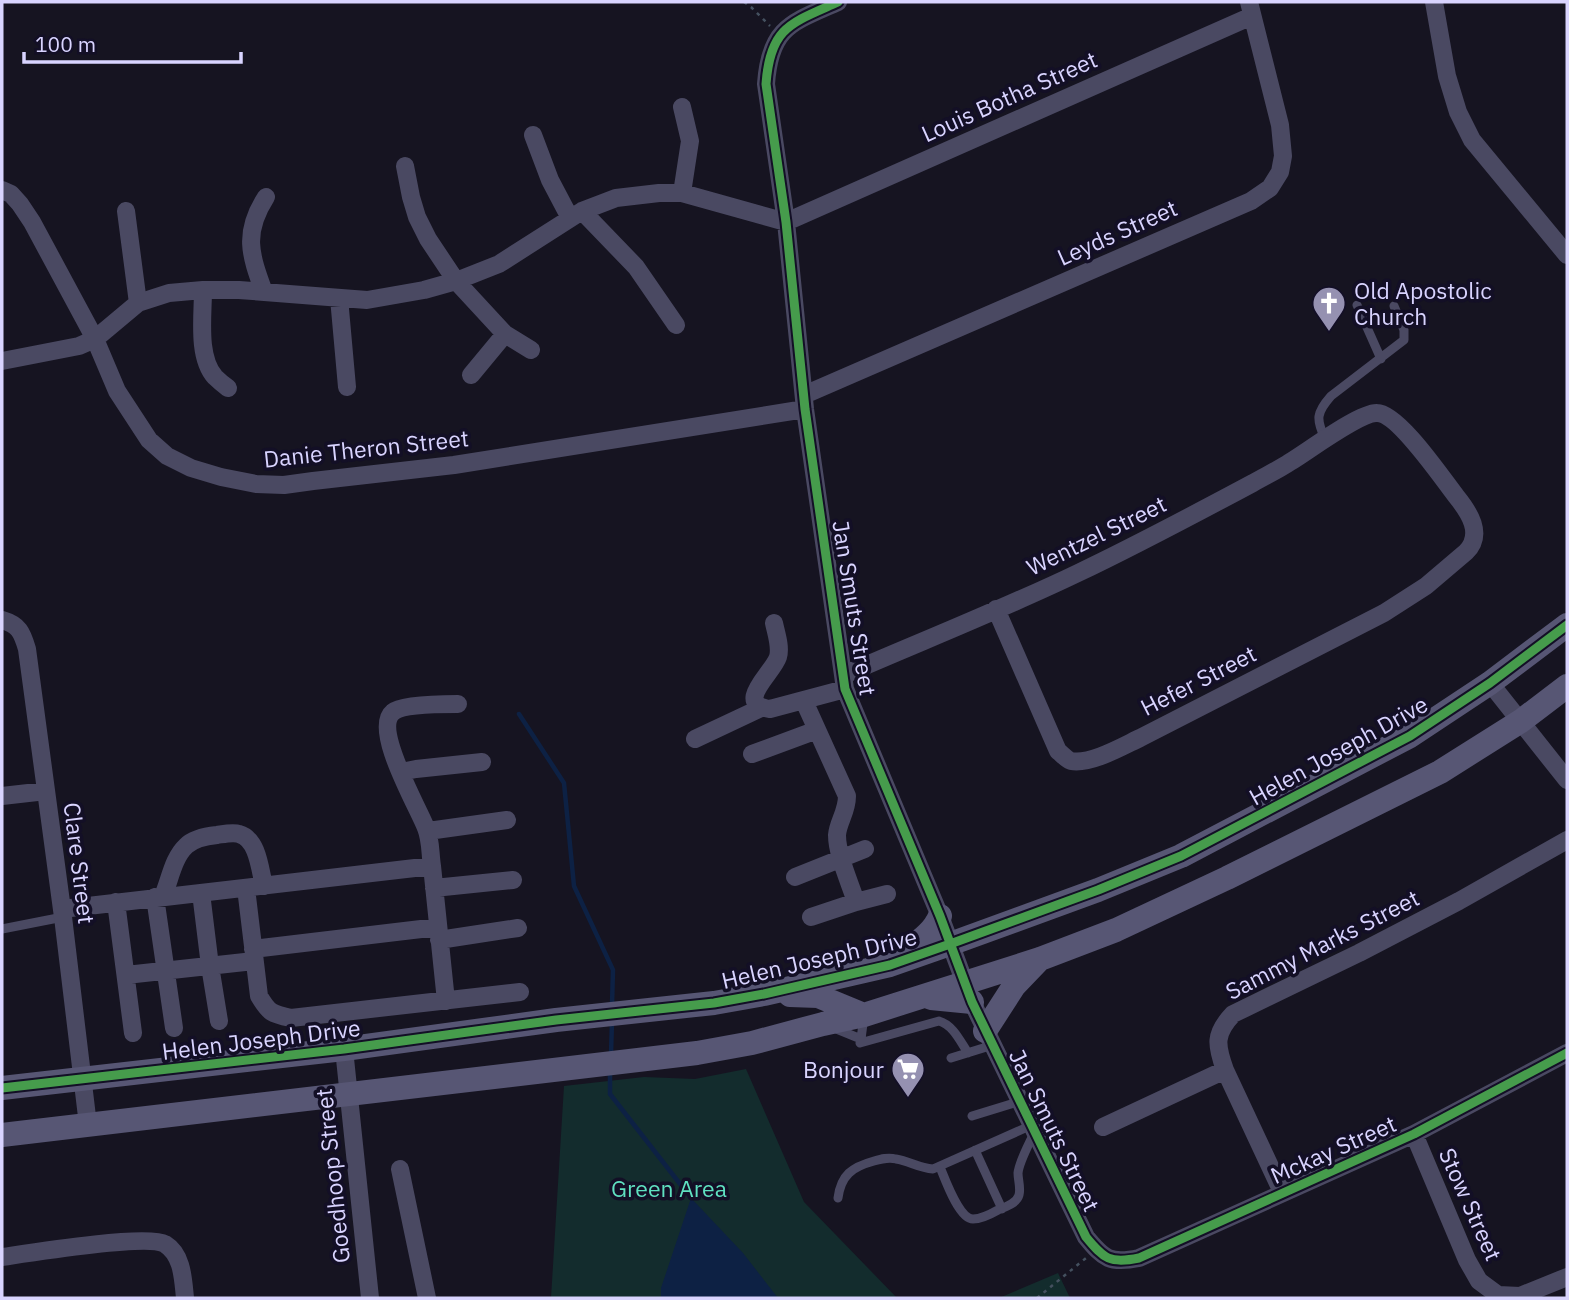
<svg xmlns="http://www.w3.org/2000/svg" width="1569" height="1300" viewBox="0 0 1569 1300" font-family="'IBM Plex Sans',sans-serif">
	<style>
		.green { fill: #132c2d }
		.water { fill: #0d2144 }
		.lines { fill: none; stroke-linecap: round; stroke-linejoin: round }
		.stream { stroke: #0d2144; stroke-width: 4.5 }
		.path { stroke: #44505f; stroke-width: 2.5; stroke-dasharray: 3.5 5; stroke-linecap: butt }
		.lane { stroke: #4a4962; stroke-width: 9 }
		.street { stroke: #4a4962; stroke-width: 18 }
		.secondary { stroke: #575674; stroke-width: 24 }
		.cycleway-casing { stroke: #130f26; stroke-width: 13 }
		.cycleway { stroke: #469c4c; stroke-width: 9 }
		.labels { text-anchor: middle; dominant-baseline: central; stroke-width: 7; stroke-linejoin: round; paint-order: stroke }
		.street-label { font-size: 23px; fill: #d9d4ff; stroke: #130f26 }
		.poi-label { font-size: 23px; fill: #d9d4ff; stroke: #130f26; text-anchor: start }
		.park-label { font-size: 23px; fill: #5fe0c0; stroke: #130f26 }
	</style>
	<rect width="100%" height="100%" fill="#161421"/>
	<path class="green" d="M746,1069l58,133 93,96h-346l13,-212 80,-9 51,2z
		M1058,1273l12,25h-71z"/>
	<path class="water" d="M691,1198l52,55 35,45h-117v-10z"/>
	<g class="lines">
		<path class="stream" d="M519,714l45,69 10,103 39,84 -1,35
			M611,1054l1,-33
			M610,1070v24l81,104"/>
		<path class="path" d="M744,2l7,5 19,19
			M1037,1298l49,-40"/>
		<path class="lane" d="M1357,305l24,54
			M1325,439c-9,-20 -9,-26 6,-43l73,-56v-10l-10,-24
			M2,929l61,-12
			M834,1028l27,11 3,-23
			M860,1043l79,-22c14,4 21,20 29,32
			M951,1058l42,-13
			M972,1116l49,-15
			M975,1150l27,59
			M940,1167c5,12 19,52 33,52 9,0 18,-5 25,-9 8,-3 19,-7 21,-15 2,-7 -1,-15 -1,-22 1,-11 11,-29 16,-40
			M838,1198c3,-23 14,-31 36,-37 7,-2 14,-4 22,-2 13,2 23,9 37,10l99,-44"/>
		<path class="street" d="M838,2c-47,21 -68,25 -72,82l20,138 19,187 40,280 95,227 32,86 114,235c18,22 24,27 53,21l275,-124 153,-81
			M1434,2l13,74 11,36 14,28 95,115
			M533,135l17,45 20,38
			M405,166l6,31 6,20 11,22 28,42 49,53 26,16
			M2,190l9,4 9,10 12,18 63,117 22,52 32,49 18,16 24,12 30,9 35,7 28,1 29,-4 141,-16 351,-56
			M682,193l8,-52 -8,-34
			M126,211l12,92
			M582,211l54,56 40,58
			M203,290c0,26 -6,67 12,87 4,4 9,8 13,11
			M264,292c-14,-38 -21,-59 2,-95
			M339,298l8,89
			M2,361l77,-15 16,-7 43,-36 31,-10 34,-3h36l128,10 57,-10 32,-9 43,-17 83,-53 34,-13 43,-5h23l104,29 466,-206
			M471,375l34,-41
			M804,395l447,-194 19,-13 10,-16 3,-16 -3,-31 -31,-123
			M2,620c17,5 20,12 25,29l36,268 25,208
			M774,623c2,10 7,24 4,34 -5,16 -45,47 -8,52l75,-20
			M844,675c78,-34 157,-65 234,-102 59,-28 117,-59 175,-90 12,-7 25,-13 37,-21 17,-10 70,-50 87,-49 21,0 65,65 79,83 13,16 28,38 10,56l-40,34 -42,27 -244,125c-17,8 -50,27 -69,23 -5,-2 -9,-7 -13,-10l-62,-142
			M1490,683l77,97
			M804,701l43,95c0,16 -9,26 -10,39 0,20 13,48 19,67l-45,15
			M695,739l66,-31
			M752,754l65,-24
			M401,772l15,-3 66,-7
			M2,796l44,-5
			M428,831l79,-11
			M432,866c-2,-12 -1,-26 -6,-38 -8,-21 -54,-99 -33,-116 9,-8 52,-8 65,-8
			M795,877l70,-28
			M246,888l13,108c10,17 13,18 32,22l229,-26
			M434,888l79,-8
			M201,893l9,73 9,55
			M163,896c7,-16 10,-38 23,-50 8,-8 21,-10 31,-11 7,-1 16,-3 22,-1 19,5 21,36 25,52
			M155,897l19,131
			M116,902l17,131
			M856,902l31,-8
			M62,909l370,-43 14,135
			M439,940l79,-12
			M253,949l185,-22
			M126,975l128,-14
			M344,1049l26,249
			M1103,1127l122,-57
			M1414,1134l53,126 12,21 19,14 22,1 47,-19
			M400,1169l27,129
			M1282,1192l-57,-122c-9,-25 -11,-36 8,-56l126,-61 100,-52 108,-61
			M2,1257c27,-4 145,-23 163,-13 18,11 18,36 20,54"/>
		<path class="secondary" d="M904,953c14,-11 29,-20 36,-37
			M790,995l28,1 46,19
			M931,998l41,4
			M985,1031l29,-45 23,-24
			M2,1088l342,-39 212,-29 158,-17 50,-9 126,-29 60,-21 148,-54 83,-34 229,-120 80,-53 77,-58
			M2,1135l695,-82 55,-10 71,-19 41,-9 176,-56 76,-29 111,-52 213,-106 81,-51 46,-35"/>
		<defs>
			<path id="cycleway" d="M838,2c-47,21 -68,25 -72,82l20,138 19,187 40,280 95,227 32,86 114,235c18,22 24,27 53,21l275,-124 153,-81
				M2,1088l342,-39 212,-29 158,-17 50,-9 126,-29 60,-21 148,-54 83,-34 229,-120 80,-53 77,-58"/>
		</defs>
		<use href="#cycleway" class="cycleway-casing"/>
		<use href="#cycleway" class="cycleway"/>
	</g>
	<defs>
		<symbol id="church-pin" viewBox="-11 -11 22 30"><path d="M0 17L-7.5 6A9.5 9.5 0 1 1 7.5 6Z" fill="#9591b1" stroke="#130f26"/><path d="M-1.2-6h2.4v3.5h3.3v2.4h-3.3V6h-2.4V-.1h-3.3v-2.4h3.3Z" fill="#fff"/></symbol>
		<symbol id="supermarket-pin" viewBox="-11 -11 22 30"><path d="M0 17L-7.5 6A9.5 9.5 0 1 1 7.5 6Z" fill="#9591b1" stroke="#130f26"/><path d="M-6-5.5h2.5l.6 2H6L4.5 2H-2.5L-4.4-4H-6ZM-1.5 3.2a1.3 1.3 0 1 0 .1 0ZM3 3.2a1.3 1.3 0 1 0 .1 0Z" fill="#fff"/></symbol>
	</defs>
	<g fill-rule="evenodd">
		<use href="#church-pin" x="1310" y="284" width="38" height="52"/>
		<use href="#supermarket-pin" x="889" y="1050" width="38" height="52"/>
	</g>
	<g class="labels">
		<g class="street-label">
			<text transform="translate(1009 96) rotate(-24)">Louis Botha Street</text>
			<text transform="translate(1117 232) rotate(-24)">Leyds Street</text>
			<text transform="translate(366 448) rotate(-6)">Danie Theron Street</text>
			<text transform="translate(1096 535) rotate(-26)">Wentzel Street</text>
			<text transform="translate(855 608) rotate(81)">Jan Smuts Street</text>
			<text transform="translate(1198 680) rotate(-27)">Hefer Street</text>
			<text transform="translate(1338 750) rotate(-29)">Helen Joseph Drive</text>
			<text transform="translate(80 863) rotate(83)">Clare Street</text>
			<text transform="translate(1322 944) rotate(-27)">Sammy Marks Street</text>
			<text transform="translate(819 958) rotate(-13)">Helen Joseph Drive</text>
			<text transform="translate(261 1039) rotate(-7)">Helen Joseph Drive</text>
			<text transform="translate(1055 1130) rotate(64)">Jan Smuts Street</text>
			<text transform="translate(1333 1149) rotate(-24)">Mckay Street</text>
			<text transform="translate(332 1176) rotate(-96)">Goedhoop Street</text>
			<text transform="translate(1471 1204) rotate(66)">Stow Street</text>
		</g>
		<g class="poi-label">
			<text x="1354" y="290">Old Apostolic<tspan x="1354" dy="26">Church</tspan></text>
			<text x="884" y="1069" text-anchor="end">Bonjour</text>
		</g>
		<g class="park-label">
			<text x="669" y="1188">Green Area</text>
		</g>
	</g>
	<rect width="1569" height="1300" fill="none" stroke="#d9d4ff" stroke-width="7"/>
	<path d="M24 52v10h217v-10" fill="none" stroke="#d9d4ff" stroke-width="3.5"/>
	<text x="35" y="52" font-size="21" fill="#d9d4ff" stroke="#130f26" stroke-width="5" paint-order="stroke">100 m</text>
</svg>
